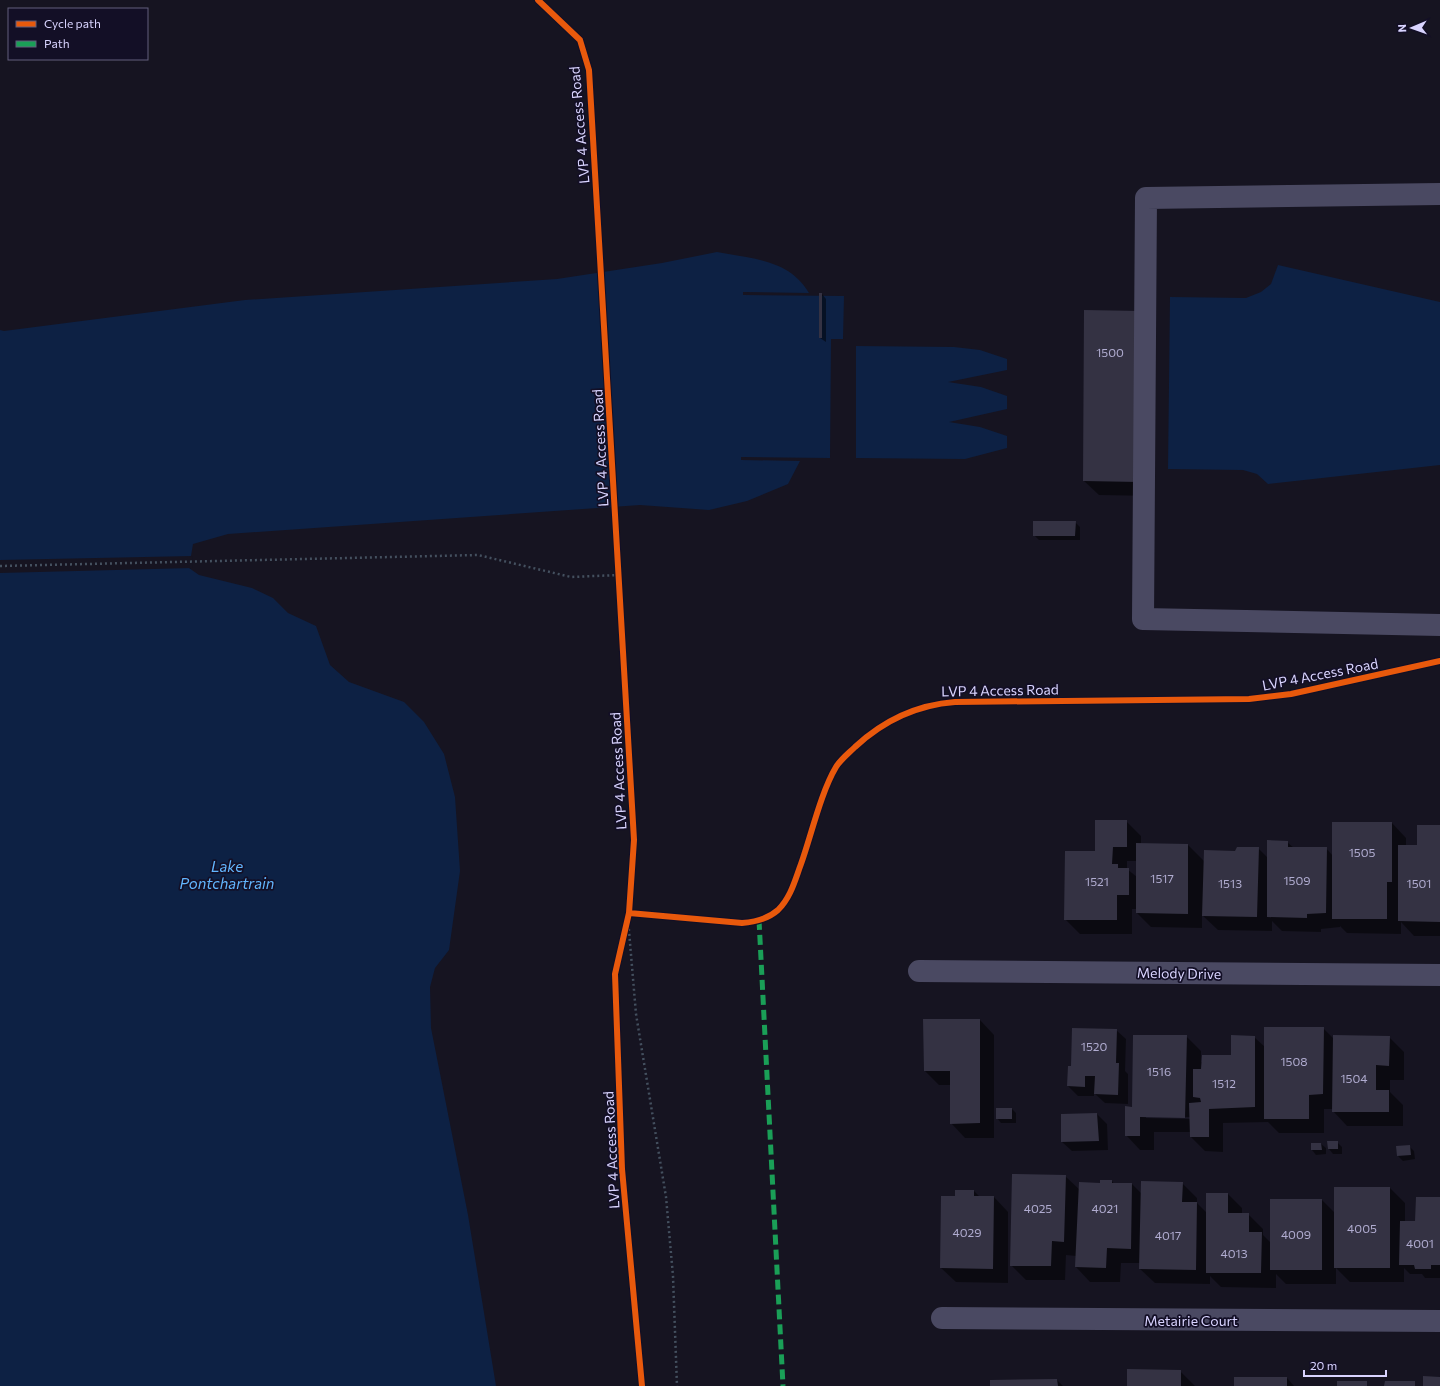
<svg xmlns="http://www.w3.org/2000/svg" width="1440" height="1386" viewBox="0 0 1440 1386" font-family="Commissioner,sans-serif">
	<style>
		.water { fill: #0d2144 }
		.pier { fill: #161421 }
		.shadow { fill: #0007; fill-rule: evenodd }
		.building { fill: #343243 }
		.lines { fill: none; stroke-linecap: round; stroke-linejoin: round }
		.path { stroke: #44505f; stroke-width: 2.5; stroke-dasharray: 2 3; stroke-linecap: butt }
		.minor { stroke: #4a4962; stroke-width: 22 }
		.quiet { stroke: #1a9f57; stroke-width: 5; stroke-dasharray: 10 5; stroke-linecap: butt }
		.cycleway-casing { stroke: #130f26; stroke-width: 8 }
		.cycleway { stroke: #e8590c; stroke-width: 6 }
		.labels { text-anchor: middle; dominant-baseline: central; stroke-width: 3.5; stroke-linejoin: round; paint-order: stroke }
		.number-label { font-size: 12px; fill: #b0acd0 }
		.street-label { font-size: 14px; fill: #d9d4ff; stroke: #130f26 }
		.water-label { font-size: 15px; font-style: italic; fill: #62b6ff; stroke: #130f26 }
	</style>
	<rect width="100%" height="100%" fill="#161421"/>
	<path class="water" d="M717,252c35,7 72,7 92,41l-66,-1v3l101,1 -1,43h-12l-1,119 -89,-1v3l59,1 -12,23 -41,17 -38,9 -69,-5 -412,29 -35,10 -4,24 10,7 53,13 21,10 15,15 28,13 14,39 19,17 55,20 20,20 20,32 11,43 5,74 -11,79 -14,18 -5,19 1,41 37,187 28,171h-496v-1056l4,1 241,-31 312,-21 105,-16z
		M1278,265l162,37v163l-172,19 -11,-10 -14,-4 -75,-1 2,-172 76,1 15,-6 10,-8z
		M856,346l98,1 26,3 27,9v11l-59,12 33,5 26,9v13l-58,13 31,5 27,9v12l-42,11 -109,-1z"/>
	<path class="pier" d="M193,556l-1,12 -192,5v-13z"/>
	<path class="shadow" d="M822,294l4,5v43l-6,-4z
		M1155,326l-2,170 -54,-1 -15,-14z
		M1075,522l5,5v13h-41l-5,-5z
		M1126,821l15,15v8l47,1 16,16 31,-9 23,-4 10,10 19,-16 7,6h32l7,8 59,-33 14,15v8h12l22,-20v110h-26l-13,-14v12l-54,-1 -7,-7v1l-19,2v3l-39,-1 -10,-10v10l-54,-1 -16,-15v13l-51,-1 -14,-14v-4h-5v25h-52l-15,-15 31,-67zM1127,861h10v16l-10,-8z
		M980,1020l14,15v103h-29l-14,-15v-38h-12l-14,-14z
		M1323,1028l11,11 55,-2 15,15v28h-14v12l13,13v21h-56l-14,-15v-2h-9v24h-45l-11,-11 -45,1v29l-18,-1 -14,-14v-5h-37v18h-14l-14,-15 7,-27 53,-72 15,15v11h1l30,-6 22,-19 11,10zM1146,1116l44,1v2l-44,-1z
		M1116,1030l10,9 -1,32 3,3v30l-23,-1 -11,-10v3h-16l-10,-10 4,-19z
		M1012,1109l4,4v10h-15l-4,-5z
		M1097,1114l10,10 1,26 -36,1 -10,-9z
		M1337,1142l5,5v7h-9l-4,-5z
		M1321,1144l5,4v6l-10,1 -4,-5z
		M1409,1146l5,5 1,8 -12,2 -5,-5 -1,-9z
		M1065,1176l15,14 32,-9 2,3h18l10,10 40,-11 15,15v5l10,10 21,-19 14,14v6h6l15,15v6l8,8 51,-43 13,13v-25h55l15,15v19h11l24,-24v80h-15l-3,-4h-12l-6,-6v14h-54l-14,-14v16h-50l-10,-10v14l-55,-1 -11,-11v8l-55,-1 -15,-14 1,-6h-20l-1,19h-30l-14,-15v-11l-10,-1 -1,25h-39l-15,-15z
		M974,1191l6,6h14l14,15v71l-52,-1 -15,-14 15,-71z
		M1180,1371l15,15h-67z
		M1287,1378l7,8h-59z
		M1057,1380l6,6h-72z"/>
	<path class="building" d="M819,293h3v45h-3z
		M1084,310l56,1 -1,171 -56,-1z
		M1033,521h43l-1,15h-42z
		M1095,820h32v27h-14l-1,17h6v4h11v27h-12v25h-53l1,-69h30z
		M1332,822h60v60h-5v37h-55z
		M1417,825h23v97l-42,-1v-76h19z
		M1267,840l21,1v6h39l-1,66 -19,1v4l-40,-1z
		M1136,843l52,1v70l-52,-1z
		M1237,847h22l-2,70 -55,-1 2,-66 31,1z
		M923,1019h57v104l-30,1v-53h-26z
		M1264,1027h60l-1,67 -14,1v24h-45z
		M1072,1028l45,1 -1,34h3l-1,32 -24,-1 1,-18h-10v11l-18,-1 1,-20h3z
		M1133,1035h54l-2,83 -45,-1v19h-15v-30l7,1z
		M1231,1035l24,1v71l-46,2v28h-19l-1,-34 12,-1 -1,-4 -7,-1v-28h8l1,-14h29z
		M1333,1035l57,1 -1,30 -13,-1v25h13v22h-57z
		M996,1108h16v11h-16z
		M1097,1113l2,28 -38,1v-28z
		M1327,1141h11v8h-10z
		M1311,1143h10l1,7h-11z
		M1410,1145l1,10 -14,1 -1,-10z
		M1012,1174l54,1 -2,67 -12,-1 -1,25h-41z
		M1100,1180h12v3h20l-1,66 -24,-1 -1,20 -31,-1 4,-85 21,1z
		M1141,1181l42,1 -1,20h15l-1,68 -57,-1z
		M1334,1187h56v81h-56z
		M955,1190h19v6h20l-1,73 -53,-1 1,-72h14z
		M1206,1193h22v20h21v19h13l-1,41h-55z
		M1416,1197h24v68h-9v4h-16l-1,-4h-15l1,-44h15z
		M1270,1199h52v71h-52z
		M1127,1369l54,1v16h-54z
		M1423,1376l17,1v9h-17z
		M1234,1377h53v9h-53z
		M1057,1379l1,7h-68v-6z
		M1337,1381h30v5h-30z
		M1385,1381h30v5h-31z"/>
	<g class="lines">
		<path class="path" d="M0,566l478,-11 93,22 48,-2
			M628,919l8,95 30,183 7,79 4,110"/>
		<path class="minor" d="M1440,194l-294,4 -3,421 297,6
			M919,971l521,4
			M942,1318l498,3"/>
		<path class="quiet" d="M759,920l24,466"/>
		<defs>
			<path id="cycleway" d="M538,0l42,40 9,30 45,770 -5,73 -14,61 7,195 20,217
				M629,913l113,10c13,-1 26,-4 36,-13 13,-13 17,-30 23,-46 10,-28 20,-72 35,-97 5,-8 13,-14 19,-20 29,-27 61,-42 100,-45l294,-3 42,-5 149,-33"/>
		</defs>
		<use href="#cycleway" class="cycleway-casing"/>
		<use href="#cycleway" class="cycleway"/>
	</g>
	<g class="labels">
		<g class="number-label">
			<text x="1110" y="352">1500</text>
			<text x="1362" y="852">1505</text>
			<text x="1162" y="878">1517</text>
			<text x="1297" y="880">1509</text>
			<text x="1097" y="881">1521</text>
			<text x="1230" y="883">1513</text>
			<text x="1419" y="883">1501</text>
			<text x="1094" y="1046">1520</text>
			<text x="1294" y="1061">1508</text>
			<text x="1159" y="1071">1516</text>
			<text x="1354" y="1078">1504</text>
			<text x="1224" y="1083">1512</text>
			<text x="1038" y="1208">4025</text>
			<text x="1105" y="1208">4021</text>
			<text x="1362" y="1228">4005</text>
			<text x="967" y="1232">4029</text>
			<text x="1296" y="1234">4009</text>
			<text x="1168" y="1235">4017</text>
			<text x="1420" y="1243">4001</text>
			<text x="1234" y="1253">4013</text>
		</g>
		<g class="street-label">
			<text transform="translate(579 125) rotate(-95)">LVP 4 Access Road</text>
			<text transform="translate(600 448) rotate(-93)">LVP 4 Access Road</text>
			<text transform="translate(1320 674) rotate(-11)">LVP 4 Access Road</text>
			<text transform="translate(1000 690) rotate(-1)">LVP 4 Access Road</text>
			<text transform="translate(618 771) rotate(-93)">LVP 4 Access Road</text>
			<text transform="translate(1179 973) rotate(1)">Melody Drive</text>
			<text transform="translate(611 1150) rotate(-93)">LVP 4 Access Road</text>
			<text x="1191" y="1320">Metairie Court</text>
		</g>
		<g class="water-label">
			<text x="227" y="866">Lake<tspan x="227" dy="17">Pontchartrain</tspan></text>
		</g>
	</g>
	<rect x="8" y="8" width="140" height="52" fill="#130f26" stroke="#625e7d"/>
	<rect x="16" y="21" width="20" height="6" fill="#e8590c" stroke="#625e7d"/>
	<text x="44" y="28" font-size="12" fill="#d9d4ff">Cycle path</text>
	<rect x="16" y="41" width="20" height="6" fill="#1a9f57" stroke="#625e7d"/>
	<text x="44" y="48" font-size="12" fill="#d9d4ff">Path</text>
	<g transform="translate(1412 28) rotate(268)" stroke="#130f26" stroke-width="3" paint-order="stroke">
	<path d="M0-3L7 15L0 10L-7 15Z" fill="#d9d4ff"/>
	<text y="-6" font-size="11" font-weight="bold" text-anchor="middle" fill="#d9d4ff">N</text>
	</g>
	<path d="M1304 1370v6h82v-6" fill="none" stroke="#d9d4ff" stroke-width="2"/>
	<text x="1310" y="1370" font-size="12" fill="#d9d4ff" stroke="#130f26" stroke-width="3" paint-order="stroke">20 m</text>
</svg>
